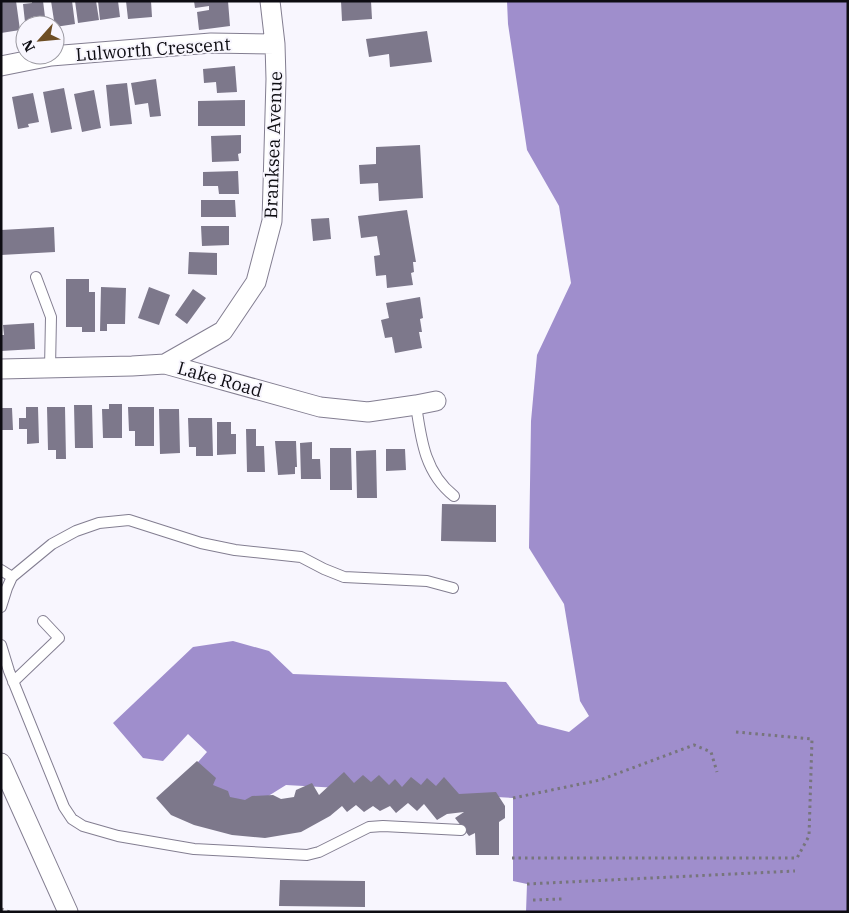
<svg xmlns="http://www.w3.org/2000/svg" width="849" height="913" viewBox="0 0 849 913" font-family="'IBM Plex Serif',serif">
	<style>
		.water { fill: #9f8ecc }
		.building { fill: #7d788b }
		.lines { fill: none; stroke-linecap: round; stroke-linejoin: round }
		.lane-casing { stroke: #837e91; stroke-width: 12 }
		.street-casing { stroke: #837e91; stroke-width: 21 }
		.path { stroke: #77757c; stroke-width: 3; stroke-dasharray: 2.5 4; stroke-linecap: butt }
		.lane { stroke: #fff; stroke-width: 10 }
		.street { stroke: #fff; stroke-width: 19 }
		.labels { text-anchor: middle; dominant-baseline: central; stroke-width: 4; stroke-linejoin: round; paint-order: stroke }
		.street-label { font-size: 18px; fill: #0d0c12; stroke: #f8f6fe }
	</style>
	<rect width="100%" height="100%" fill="#f8f6fe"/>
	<path class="water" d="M507,1h341v911h-322l1,-28 -14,-3v-83l-227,-13 -29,18 -42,3 -33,-26 25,-28 -19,-18 -25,27 -20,-3 -30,-35 80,-76 40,-6 36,10 24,23 213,8 32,42 31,8 20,-16 -9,-15 -16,-97 -35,-56 2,-127 6,-66 34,-72 -12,-77 -32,-56 -19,-126z"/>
	<path class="building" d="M1,1h15l4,29 -19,3z
		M32,1h11l3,24h-11l-1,-5 -9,2 -2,-18 9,-1z
		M51,1h21l3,23 -20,3z
		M75,1h21l3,19 -21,3z
		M98,1h20l2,16 -20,3z
		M126,1h25l1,16 -24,2z
		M194,1h34l2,25 -31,4 -2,-18 12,-2v-4l-14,2z
		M341,1h30l1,18 -30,2z
		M427,31l5,31 -42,5 -1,-13 -20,3 -3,-18z
		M235,66l2,26 -20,1 -1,-11 -12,1 -1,-14z
		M156,79l5,37 -11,1 -2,-14 -13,2 -4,-22z
		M127,83l5,41 -22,2 -4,-41z
		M64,88l8,41 -21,4 -8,-41z
		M94,90l7,38 -19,4 -8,-38z
		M33,93l6,29 -11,2 1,3 -11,2 -6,-32z
		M245,100v26h-47v-25z
		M241,135v18l-3,1 1,7 -27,1 -1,-26z
		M420,145l3,53 -44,3 -1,-18 -18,1 -1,-19 17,-1v-17z
		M238,171l1,23h-20l-1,-8h-15v-14z
		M201,200h34l1,17h-35z
		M407,210l9,52h-3l1,10 -3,1 2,12 -26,3 -1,-13 -10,1 -2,-20 6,-1 -3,-19 -16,2 -3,-22z
		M329,218l2,21 -18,2 -2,-22z
		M201,226h28v19l-27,1z
		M54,227l1,25 -54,3v-25z
		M189,252l28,1v22l-29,-1z
		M66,279h23v13h6v40h-13v-5h-16z
		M101,287l25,1 -1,36h-18v7h-7z
		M149,287l21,8 -11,30 -21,-7z
		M193,289l13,9 -19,26 -12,-9z
		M420,297l3,21 -3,1 2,13h-3l3,16 -27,5 -3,-16 -7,1 -4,-18 8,-2 -3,-15z
		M34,323l1,26 -34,2v-16h3l-1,-10z
		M109,404h13v34h-19l-1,-29h7z
		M74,405h18l1,43h-18z
		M26,407h12l1,36 -12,1v-15h-8v-11h7z
		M47,407h18l1,52h-10v-9h-8z
		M128,407h26v39h-19v-15h-6z
		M1,408h11l1,22h-12z
		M159,409h20l1,44 -20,1z
		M188,418h24l1,38h-17v-9h-7z
		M217,422h14v12h5v20l-19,1z
		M246,429h10v17h8l1,26h-18z
		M275,441h21l1,26h-2v7l-17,1z
		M312,442v17h8l1,20h-20l-1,-36z
		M330,448h21l1,42h-22z
		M386,449h19l1,21 -20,1z
		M376,450l1,48h-20l-1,-47z
		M442,504l54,1v37l-55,-1z
		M197,761l19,17 -3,7 15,6 2,6 15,3 7,-4 21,-1 8,4 13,-2 2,-7 16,-7 7,12 25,-23 10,11 9,-8 8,7 8,-7 10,10 6,-6 7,8 9,-10 10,8 6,-7 9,8 8,-9 15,17 37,-2 9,14v12l-6,4v33h-23l-1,-22 -6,3 -14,-18 9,-6 -17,2 -10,6 -13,-16 -7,7 -9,-8 -12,10 -6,-7 -10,5 -7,-5 -9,6 -8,-7 -9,7 -5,-6 -12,10 -29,16 -36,6 -33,-3 -38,-10 -23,-10 -15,-17z
		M280,880l85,1v26l-86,-1z"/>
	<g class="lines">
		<defs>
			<path id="lane" d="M36,277l15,40 -1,51
				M416,405c5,35 9,68 38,91
				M1,570l11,7 -5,11 -6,19
				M12,577l40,-33 24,-13 23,-8 30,-3 72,23 34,7 66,7 23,12 20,8 83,4 26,7
				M1,645l8,26 55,136 8,12 11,7 35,10 76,13 113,6 12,-3 50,-25 14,-1 78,4
				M13,682l46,-44 -16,-17"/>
			<path id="street" d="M1,66l50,-10 160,-13 64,1
				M165,364l58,-33 33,-49 16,-61 4,-142 -1,-35 -5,-43
				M1,369l131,-3 33,-2 155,43 48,5 48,-7 20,-4
				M1,763l67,149"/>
		</defs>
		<use href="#lane" class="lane-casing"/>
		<use href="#street" class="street-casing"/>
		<path class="path" d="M513,798l87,-18 94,-35 17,7 6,20
			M512,858h285l12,-22 3,-97 -76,-7
			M527,884l268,-13
			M533,900l29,-1
			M1,909l9,3"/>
		<use href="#lane" class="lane"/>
		<use href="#street" class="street"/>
	</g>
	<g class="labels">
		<g class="street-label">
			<text transform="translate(153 49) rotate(-4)">Lulworth Crescent</text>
			<text transform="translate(273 145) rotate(-88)">Branksea Avenue</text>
			<text transform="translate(220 379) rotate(16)">Lake Road</text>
		</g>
	</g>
	<rect width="849" height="913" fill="none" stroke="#0d0c12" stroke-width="5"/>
	<g transform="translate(40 40) rotate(243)"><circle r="24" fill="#f8f6fe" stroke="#9a98a0"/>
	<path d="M0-4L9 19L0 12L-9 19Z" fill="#6e4e24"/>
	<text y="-8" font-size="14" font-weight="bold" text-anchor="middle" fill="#0d0c12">N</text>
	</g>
</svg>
